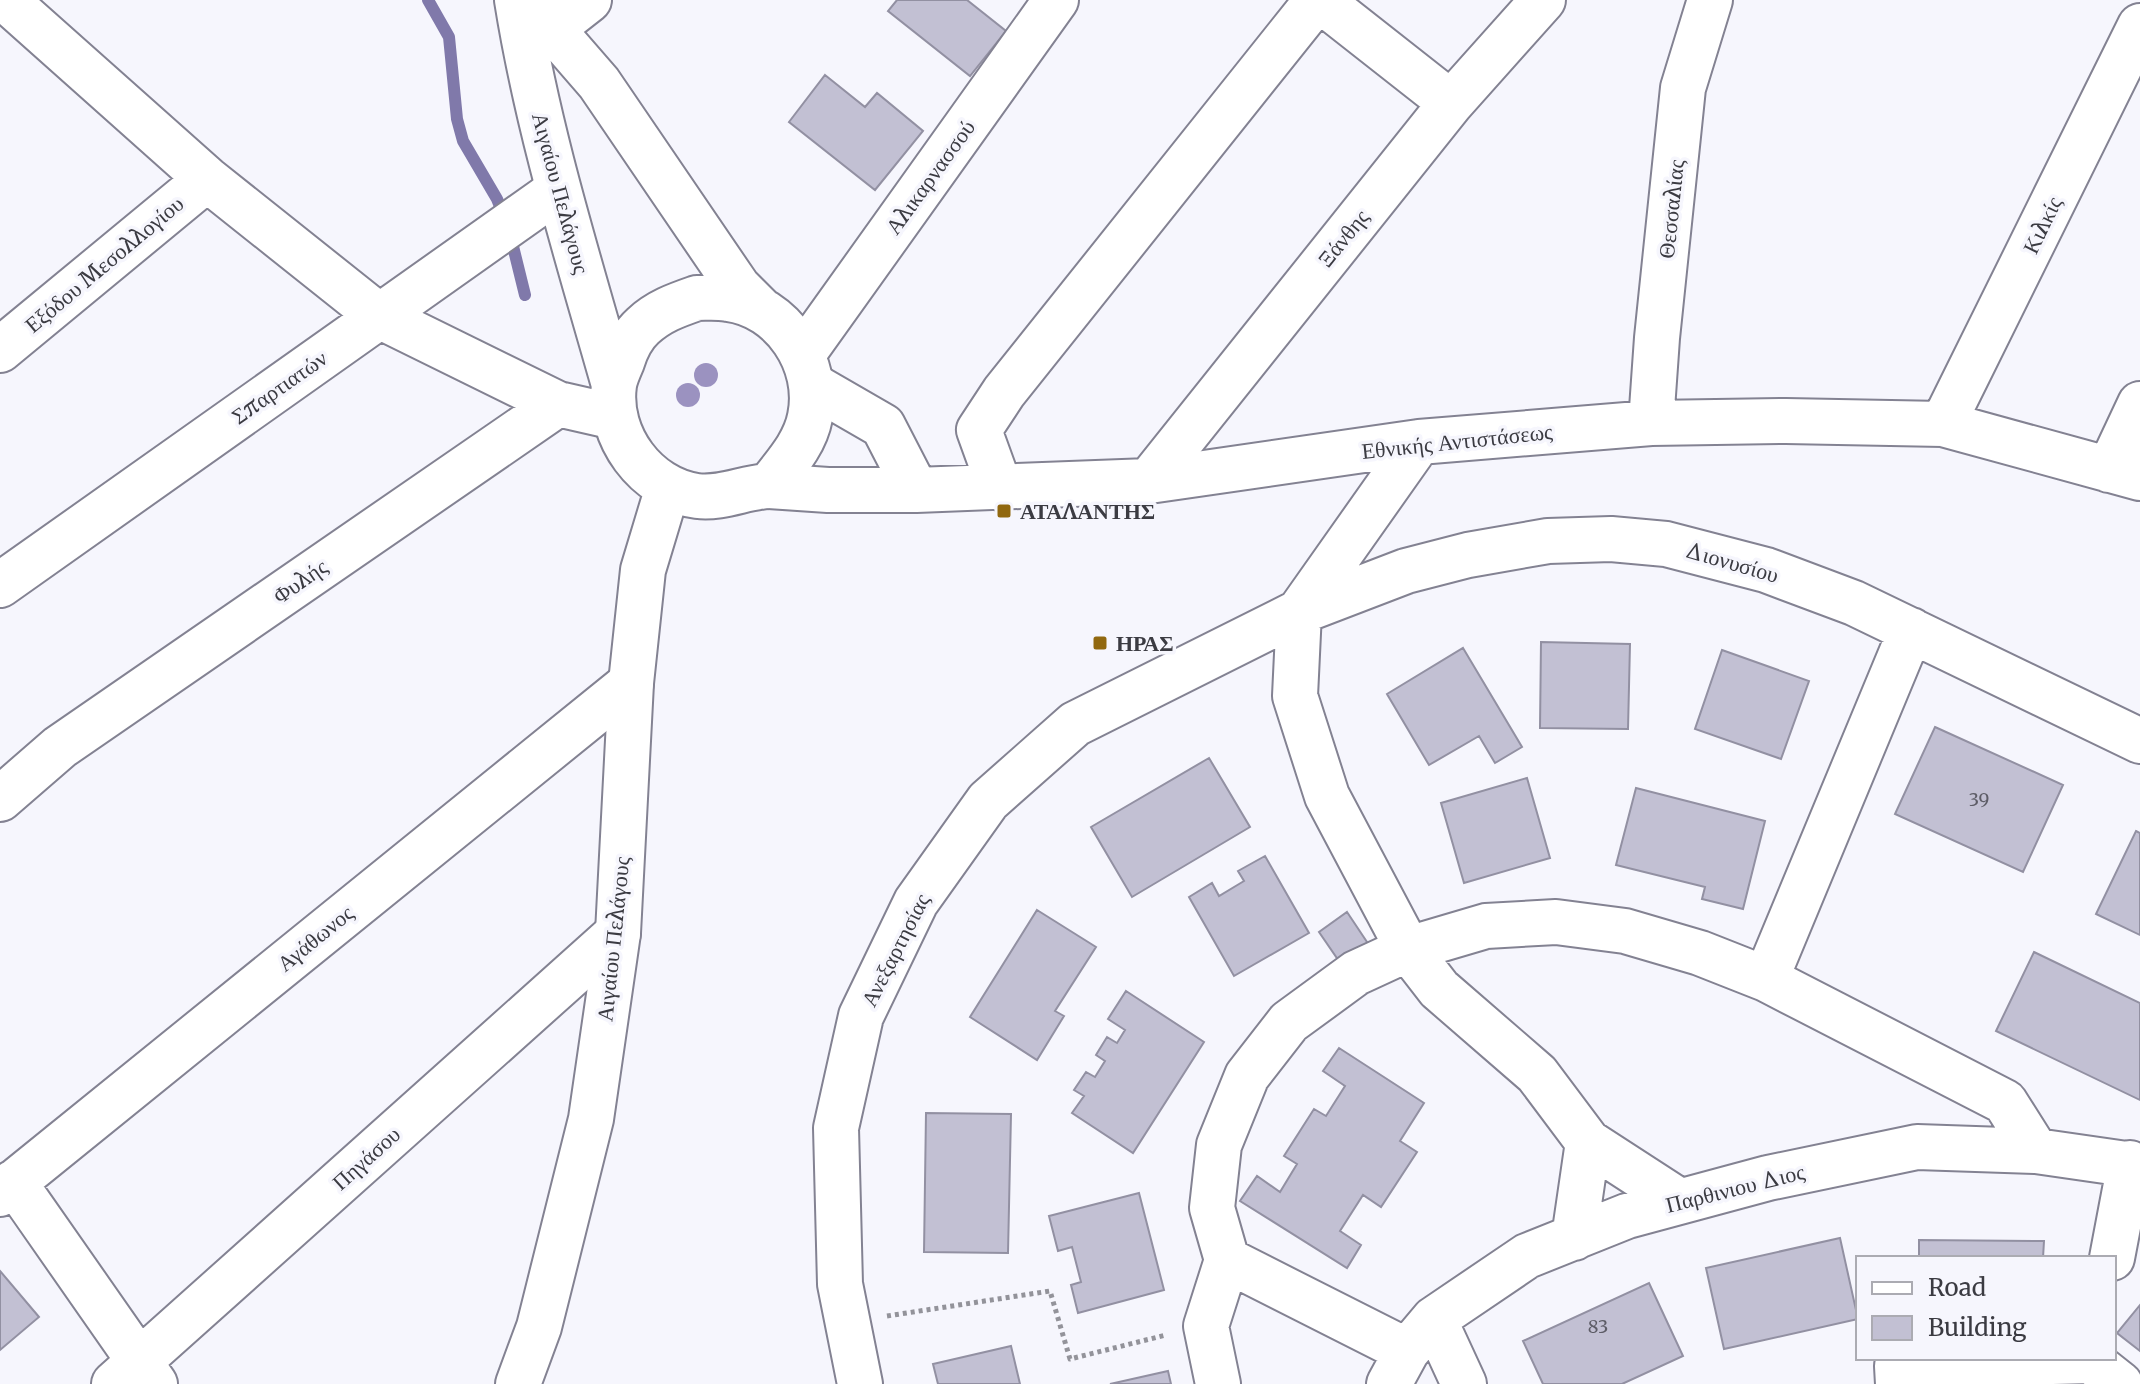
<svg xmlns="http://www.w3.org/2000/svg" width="2140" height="1384" viewBox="0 0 2140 1384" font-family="Merriweather,serif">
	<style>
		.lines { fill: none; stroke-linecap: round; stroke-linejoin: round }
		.stream { stroke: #8079aa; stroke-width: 12 }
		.building { fill: #c2c0d3; stroke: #9290a2; stroke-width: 2 }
		.minor-casing { stroke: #838292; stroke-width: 48 }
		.major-casing { stroke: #838292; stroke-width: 48 }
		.path { stroke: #93939a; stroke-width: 5; stroke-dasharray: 4 4; stroke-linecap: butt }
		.minor { stroke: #fff; stroke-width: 44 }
		.major { stroke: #fff; stroke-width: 44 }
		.tree { fill: #9b92c0 }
		.poi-dot { fill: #91680f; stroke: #f6f6fd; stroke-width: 3 }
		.labels { text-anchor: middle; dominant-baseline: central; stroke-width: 7; stroke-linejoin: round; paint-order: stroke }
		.number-label { font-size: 18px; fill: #5d5c66 }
		.street-label { font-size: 22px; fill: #3b3b42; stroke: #f6f6fd }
		.poi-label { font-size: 22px; font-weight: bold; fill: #3b3b42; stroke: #f6f6fd; text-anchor: start }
	</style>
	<rect width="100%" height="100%" fill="#f6f6fd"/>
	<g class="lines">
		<path class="stream" d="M428,0l21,37 8,82 6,22 34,58 11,27 17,69"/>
	</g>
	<path class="building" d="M897,0h70l39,31 -36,45 -82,-65z
		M825,75l40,32 12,-14 46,38 -48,59 -86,-68z
		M1541,642l89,2 -2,85 -88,-1z
		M1463,648l59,99 -27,16 -16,-27 -50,29 -42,-71z
		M1722,650l87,31 -28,78 -86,-30z
		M1935,727l128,58 -40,87 -128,-58z
		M1209,758l41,69 -118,70 -41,-70z
		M1527,778l23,80 -86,25 -23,-80z
		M1636,788l129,33 -22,88 -41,-10 3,-12 -89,-22z
		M2136,831l4,2v102l-44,-21z
		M1265,856l44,77 -75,43 -45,-79 23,-14 7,13 25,-15 -6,-10z
		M1037,910l59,37 -41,64 9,5 -27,44 -67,-43z
		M1347,912l22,33 -28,19 -22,-32z
		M2034,952l106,51v97l-144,-69z
		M1126,991l78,51 -71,111 -61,-40 12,-17 -10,-6 12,-18 9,5 10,-16 -9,-6 11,-18 10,6 8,-13 -17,-11z
		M1339,1048l85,55 -24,38 17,11 -36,55 -18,-12 -23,36 21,14 -14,23 -107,-67 17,-25 23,16 17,-28 -13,-8 30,-47 12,7 19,-30 -22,-15z
		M926,1113l85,1 -3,139 -84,-1z
		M1139,1193l25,97 -86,23 -7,-28 10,-3 -9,-35 -14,4 -9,-35z
		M1840,1238l18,81 -134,30 -18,-81z
		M1919,1240l125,1 -1,17h-124z
		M0,1271l39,46 -39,33z
		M1649,1283l34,73 -61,28h-79l-20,-43z
		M2140,1305v46l-23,-18z
		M1011,1346l9,38h-82l-5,-20z
		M1168,1371l3,13h-61z"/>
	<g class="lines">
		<defs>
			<path id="minor" d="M6,0l201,179 172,137 179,88 57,13
				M1320,0l131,103
				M552,29l37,-29
				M0,350l207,-171
				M803,354l253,-354
				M812,385l71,41 33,64
				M1651,423l6,-85 26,-250 27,-88
				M1943,424l197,-398
				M1419,442l-120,170 -4,84 32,100 81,153 31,40 98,85 51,68 91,59
				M2109,470l31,-66
				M1149,481l302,-378 92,-103
				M769,486l59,4h88l233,-9 270,-39 232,-19 135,-2 157,3 197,54
				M1000,488l-21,-58 25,-38 313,-392
				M0,585l558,-395
				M0,799l60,-52 498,-343
				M1766,979l145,-349
				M14,1182l141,202
				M0,1194l631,-511
				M1574,1238l14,-96
				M2112,1258l18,-95
				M1434,1319l30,65
				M1407,1351l-180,-91 -15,-52 7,-63 28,-69 42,-54 67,-49 52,-24 78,-23 70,-4 69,9 75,22 66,26 239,123 31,49
				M2091,1361l29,23
				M114,1384l504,-451
				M860,1384l-20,-100 -4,-156 25,-112 55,-114 72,-101 87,-77 224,-112 107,-41 62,-16 80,-14 63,-2 55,5 100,26 88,33 286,138
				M1218,1384l-12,-58 21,-66
				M1389,1384l18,-33 27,-32 93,-63 100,-40 141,-38 149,-31 119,4 104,15
				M1898,1384l-1,-18 194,-5 1,-3"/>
			<path id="major" d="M517,0c21,131 61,258 97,385
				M527,0l72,83 139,204 22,22
				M697,298c10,0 21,-1 31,1 55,7 93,65 82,118 -5,27 -25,48 -41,69 -24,1 -46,13 -72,10 -51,-7 -90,-60 -83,-111 1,-7 5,-16 8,-23 4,-13 11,-27 21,-36 16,-15 34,-21 54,-28z
				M518,1384l21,-57 52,-208 27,-186 13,-250 12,-113 25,-83"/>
		</defs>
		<use href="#minor" class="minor-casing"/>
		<use href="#major" class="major-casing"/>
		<path class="path" d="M887,1316l163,-25 20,68 96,-24"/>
		<use href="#minor" class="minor"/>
		<use href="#major" class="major"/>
	</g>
	<g class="tree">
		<circle cx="706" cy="375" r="12"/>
		<circle cx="688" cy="395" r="12"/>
	</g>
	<g class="poi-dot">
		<rect x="996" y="503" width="16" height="16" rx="4"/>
		<rect x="1092" y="635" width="16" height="16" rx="4"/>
	</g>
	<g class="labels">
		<g class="number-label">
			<text x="1979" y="799">39</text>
			<text x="1598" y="1326">83</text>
		</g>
		<g class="street-label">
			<text transform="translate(930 177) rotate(-54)">Αλικαρνασσού</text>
			<text transform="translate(561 193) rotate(75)">Αιγαίου Πελάγους</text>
			<text transform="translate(1671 209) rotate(-84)">Θεσσαλίας</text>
			<text transform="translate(2042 225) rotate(-64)">Κιλκίς</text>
			<text transform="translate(1343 238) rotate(-51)">Ξάνθης</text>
			<text transform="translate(104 264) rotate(-40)">Εξόδου Μεσολλογίου</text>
			<text transform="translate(279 387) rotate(-35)">Σπαρτιατών</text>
			<text transform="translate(1457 441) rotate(-6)">Εθνικής Αντιστάσεως</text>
			<text transform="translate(1732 562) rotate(16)">Διονυσίου</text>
			<text transform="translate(300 581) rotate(-35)">Φυλής</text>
			<text transform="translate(315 938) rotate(-39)">Αγάθωνος</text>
			<text transform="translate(613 939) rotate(-84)">Αιγαίου Πελάγους</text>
			<text transform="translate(895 950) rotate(-63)">Ανεξαρτησίας</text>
			<text transform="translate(366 1158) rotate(-42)">Πηγάσου</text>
			<text transform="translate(1735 1188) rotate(-14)">Παρθινιου Διος</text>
		</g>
		<g class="poi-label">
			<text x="1020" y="511">ΑΤΑΛΑΝΤΗΣ</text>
			<text x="1116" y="643">ΗΡΑΣ</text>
		</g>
	</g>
	<rect x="1856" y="1256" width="260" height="104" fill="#f6f6fd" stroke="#ababb2" stroke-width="2"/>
	<rect x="1872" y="1282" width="40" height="12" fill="#ffffff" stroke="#ababb2" stroke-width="2"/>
	<text x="1928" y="1296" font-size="24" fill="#3b3b42">Road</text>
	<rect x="1872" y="1316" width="40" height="24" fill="#c2c0d3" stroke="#ababb2" stroke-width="2"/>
	<text x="1928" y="1336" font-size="24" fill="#3b3b42">Building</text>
</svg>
